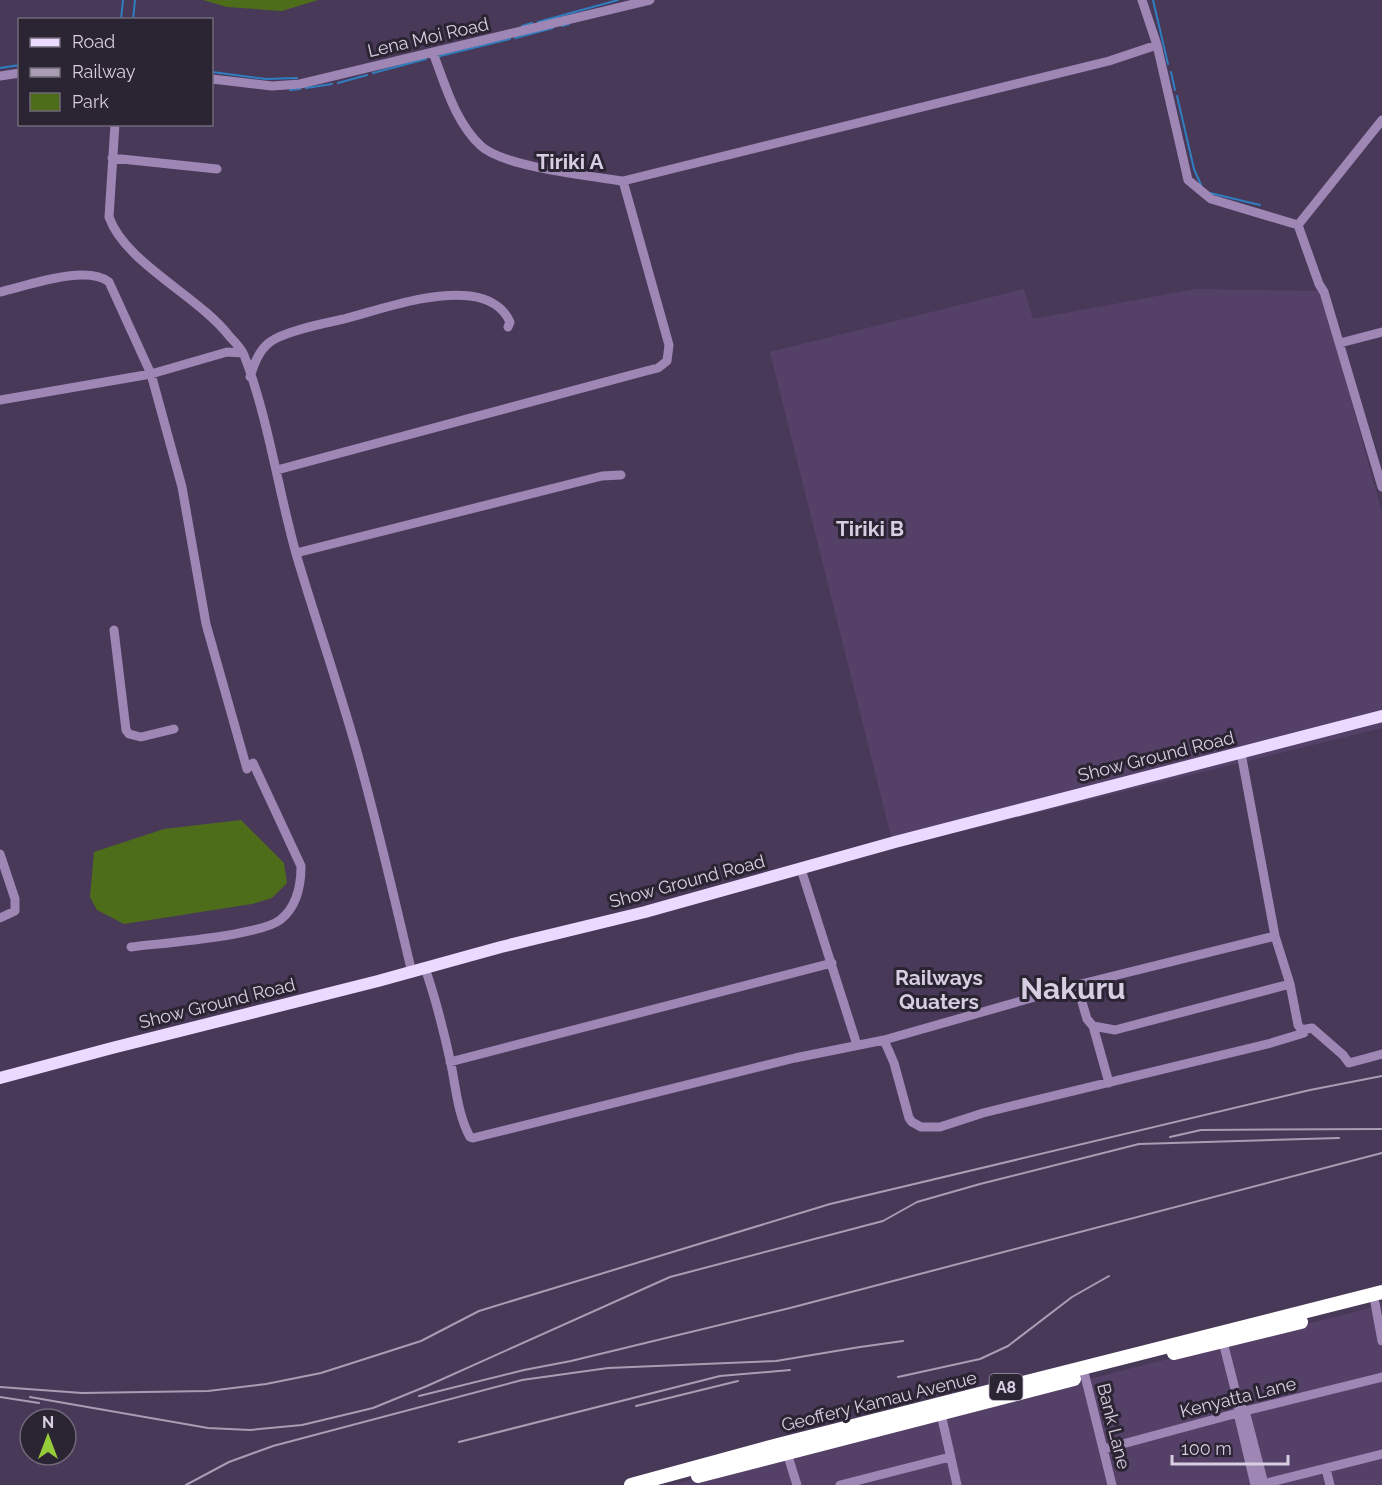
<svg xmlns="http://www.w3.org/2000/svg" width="1382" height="1485" viewBox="0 0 1382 1485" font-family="Raleway,sans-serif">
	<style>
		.built { fill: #554167 }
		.green { fill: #4e6d1a }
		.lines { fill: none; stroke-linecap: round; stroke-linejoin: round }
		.stream { stroke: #2f7ec1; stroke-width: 2 }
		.minor { stroke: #9e86b5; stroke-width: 9 }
		.major { stroke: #ecd9ff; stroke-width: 12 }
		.highway { stroke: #fff; stroke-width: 14 }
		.rail { stroke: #a99db4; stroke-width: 2 }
		.labels { text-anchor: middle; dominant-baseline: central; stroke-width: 6; stroke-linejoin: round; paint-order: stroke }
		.shield { fill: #2b2432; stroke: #a49bac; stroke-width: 1.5 }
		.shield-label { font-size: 16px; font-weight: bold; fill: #d8cee1 }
		.street-label { font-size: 18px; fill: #d8cee1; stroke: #2b2432 }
		.quarter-label { font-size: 21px; font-weight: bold; fill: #d8cee1; stroke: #2b2432 }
		.town-label { font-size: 30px; font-weight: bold; fill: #d8cee1; stroke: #2b2432 }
	</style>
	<rect width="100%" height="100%" fill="#493958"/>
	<path class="built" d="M1024,289l9,30 162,-30 126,2 61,222v215l-488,120 -124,-496z
		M1382,1305v180h-712z"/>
	<path class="green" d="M203,0h115l-36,11 -55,-4z
		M241,820l43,43 3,20 -15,15 -20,6 -128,20 -27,-14 -7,-13 4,-45 70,-23z"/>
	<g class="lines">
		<path class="stream" d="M1153,0l15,64
			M121,20l2,-20
			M133,20l2,-20
			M538,22l80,-22
			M522,26l10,-3
			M562,26l7,-2
			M515,38l38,-10
			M436,57l74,-18
			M0,68l20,-3
			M212,72l54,7 31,-1
			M1171,72l4,18
			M373,73l53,-14
			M338,83l29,-8
			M306,88l26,-4
			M290,90l10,-1
			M1177,96l17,73 7,16
			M1210,193l50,12"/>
		<path class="minor" d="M1142,0l15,45 31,135 23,19 87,26
			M433,53c12,31 22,69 48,93 23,21 109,30 142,35
			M0,76l20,-3
			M212,79l60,7 28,-2 350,-84
			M115,124l-6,93c16,46 90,79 121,120 5,5 11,11 14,18 25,65 34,136 53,202 19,64 41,127 59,191 21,74 38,149 56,225
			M112,158l105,11
			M1298,225l21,59 5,8 58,195
			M1298,225l84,-105
			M0,292c27,-6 86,-28 109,-10l42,92 31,113 24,137 41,145
			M1340,343l42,-11
			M250,377c4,-13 9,-27 20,-35 14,-11 56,-19 74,-23 38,-10 88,-28 126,-23 17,2 33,10 40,26l-2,5
			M0,400l151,-26 76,-22 16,1
			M277,470l369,-99 12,-3 9,-7 2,-16 -46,-164 486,-120 48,-16
			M296,553l306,-77 19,-1
			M114,630l12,100 3,4 12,3 33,-8
			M0,854l15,45v12l-15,7
			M801,869l56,176
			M131,947c31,-4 128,-11 149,-27 17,-13 21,-33 21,-54l-48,-103
			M425,968c11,32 19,64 26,96 5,25 7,51 19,73l3,1 322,-80 89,-18 10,23 15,55 3,4 9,5h19l43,-14 288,-70 33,-10 -6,-8 -8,-41 -15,-48 -34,-183
			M1077,985l10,34 6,7 22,4 175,-46
			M1093,1026l16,57
			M1301,1030l11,-2 31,27 6,8 33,-9
			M884,1040l193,-55 198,-49
			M450,1062l382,-99
			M1375,1303l7,38
			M1223,1342l16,63 -1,8 17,72
			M1085,1376l27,109
			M1241,1407l4,4 19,73
			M941,1414l16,71
			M1104,1449l141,-38 137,-34
			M787,1453l10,32
			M1326,1469l4,16
			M840,1485l110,-28
			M1259,1485l123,-31"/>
		<path class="major" d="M0,1078l112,-30 266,-67 123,-34 144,-35 250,-70 487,-126"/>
		<path class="highway" d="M1174,1353l127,-31
			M698,1476l376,-97
			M631,1485l147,-40 604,-153"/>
		<path class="rail" d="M1170,1137l31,-7 181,-1
			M898,1377l82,-18 28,-13 64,-49 37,-21
			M0,1387l82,6 126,-2 58,-7 55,-11 100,-32 58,-30 351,-107 480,-114 72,-14
			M419,1396l105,-26 47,-9 219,-53 592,-155
			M0,1397l39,6
			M30,1397l178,31 42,2 52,-5 71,-17 54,-22 243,-109 213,-56 34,-19 63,-18 159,-40 200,-6
			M636,1406l102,-25
			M459,1442l261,-66 70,-6
			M186,1485l43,-23 44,-16 249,-66 86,-12 168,-7 84,-14 43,-6"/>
	</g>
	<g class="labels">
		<rect class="shield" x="989.5" y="1374" width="33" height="26" rx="4.5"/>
		<g class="shield-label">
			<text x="1006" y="1387">A8</text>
		</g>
		<g class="street-label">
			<text transform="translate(428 37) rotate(-13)">Lena Moi Road</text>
			<text transform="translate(1156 756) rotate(-14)">Show Ground Road</text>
			<text transform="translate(687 881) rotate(-15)">Show Ground Road</text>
			<text transform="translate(217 1003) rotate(-14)">Show Ground Road</text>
			<text transform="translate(1238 1397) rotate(-14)">Kenyatta Lane</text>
			<text transform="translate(879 1401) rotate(-14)">Geoffery Kamau Avenue</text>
			<text transform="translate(1114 1426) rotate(76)">Bank Lane</text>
		</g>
		<g class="quarter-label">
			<text x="570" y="161">Tiriki A</text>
			<text x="870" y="528">Tiriki B</text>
			<text x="939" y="977">Railways<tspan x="939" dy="24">Quaters</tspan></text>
		</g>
		<g class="town-label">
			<text x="1073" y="988">Nakuru</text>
		</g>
	</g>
	<rect x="18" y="18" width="195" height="108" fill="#2b2432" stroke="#706878" stroke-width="1.5"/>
	<rect x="30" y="38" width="30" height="9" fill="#ecd9ff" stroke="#706878" stroke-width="1.5"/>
	<text x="72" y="48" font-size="18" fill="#d8cee1">Road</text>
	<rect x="30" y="68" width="30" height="9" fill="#a99db4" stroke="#706878" stroke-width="1.5"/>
	<text x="72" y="78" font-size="18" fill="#d8cee1">Railway</text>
	<rect x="30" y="93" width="30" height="18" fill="#4e6d1a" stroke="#706878" stroke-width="1.5"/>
	<text x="72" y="108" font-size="18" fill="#d8cee1">Park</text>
	<g transform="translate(48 1437)"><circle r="28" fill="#2b2432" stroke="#706878" stroke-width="1.5"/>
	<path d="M0-4.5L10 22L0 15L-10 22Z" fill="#95cc3a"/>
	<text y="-9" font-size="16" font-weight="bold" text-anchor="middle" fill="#d8cee1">N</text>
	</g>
	<path d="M1172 1455v9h116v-9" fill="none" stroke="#d8cee1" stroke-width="3"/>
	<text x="1181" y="1455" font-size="18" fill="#d8cee1" stroke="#2b2432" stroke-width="4.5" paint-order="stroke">100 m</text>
</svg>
